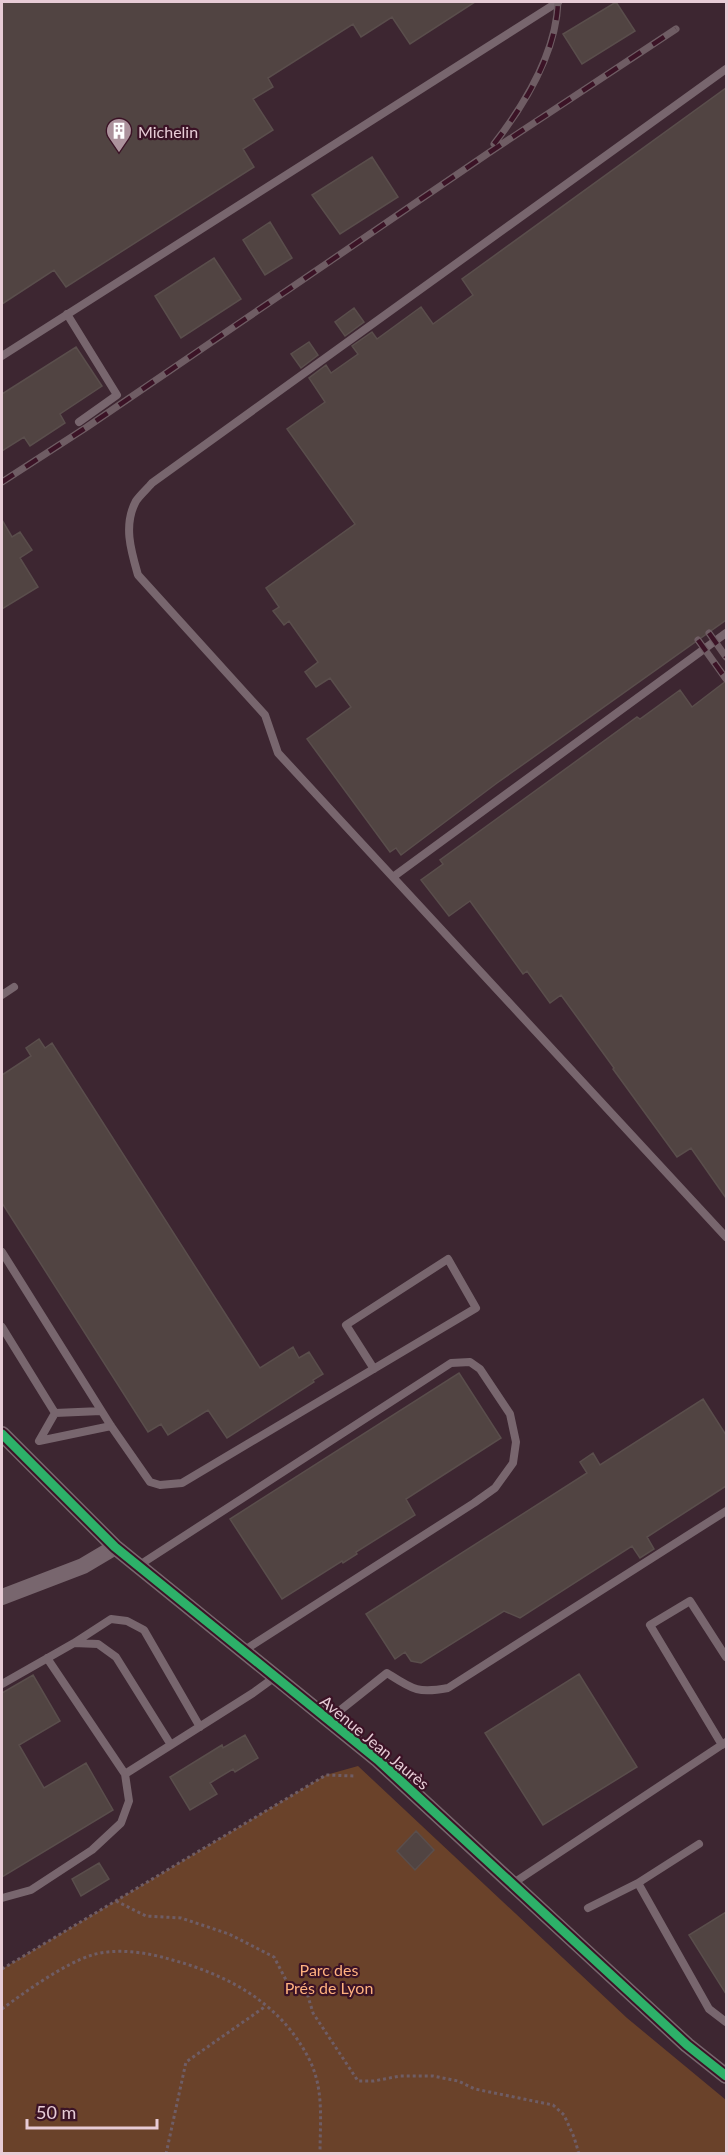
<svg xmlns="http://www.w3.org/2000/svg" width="728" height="2155" viewBox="0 0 728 2155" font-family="Lato,sans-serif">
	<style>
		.green { fill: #6a422a }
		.building { fill: #514442; stroke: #5a4e4c; stroke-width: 1.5 }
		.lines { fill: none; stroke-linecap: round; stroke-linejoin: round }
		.path { stroke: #6f5d65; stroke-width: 3; stroke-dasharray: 3 3; stroke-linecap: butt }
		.service { stroke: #78666e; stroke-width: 8 }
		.minor { stroke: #78666e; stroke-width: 16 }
		.rail-casing { stroke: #6f5d64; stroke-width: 7 }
		.rail { stroke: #3b1326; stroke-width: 4.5; stroke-dasharray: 14; stroke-linecap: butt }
		.cycleway-casing { stroke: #3b1326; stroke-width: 13 }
		.cycleway { stroke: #2db169; stroke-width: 9 }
		.labels { text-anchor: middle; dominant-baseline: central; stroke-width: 4.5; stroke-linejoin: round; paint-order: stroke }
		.poi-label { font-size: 16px; fill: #e7ccd6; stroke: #3b1326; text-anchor: start }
		.street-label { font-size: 16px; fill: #e7ccd6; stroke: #3b1326 }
		.park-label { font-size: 16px; fill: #ffb17f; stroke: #3b1326 }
	</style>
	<rect width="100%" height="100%" fill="#3d2631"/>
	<path class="green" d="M358,1766l269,252 99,82v53h-724v-184l324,-194z"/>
	<path class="building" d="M2,2h473l-65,42 -18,-27 -31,20 -8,-13 -85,54 5,9 -20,12 20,31 -30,19 11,18 -188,120 -12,-17 -52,34z
		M616,2l19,29 -53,33 -19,-30z
		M726,88v532l-229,163 -96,72 -5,-7 -6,4 -83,-113 44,-32 -21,-29 -14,9 -11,-15 13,-10 -29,-41 -5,4 -11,-14 6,-4 -13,-19 89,-64 -68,-95 38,-27 -16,-24 17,-13 5,8 27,-19 -6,-8 20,-14 5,7 44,-32 12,17 40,-29 -11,-16z
		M372,157l26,40 -58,37 -28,-39z
		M270,222l22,36 -27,17 -22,-35z
		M214,258l27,41 -60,39 -26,-42z
		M354,308l10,14 -19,14 -10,-14z
		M309,342l9,13 -17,13 -10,-14z
		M76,347l26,39 -42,28 5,9 -35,23 -6,-9 -22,14v-57z
		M2,520l10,17 8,-5 12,18 -12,8 18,29 -36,22z
		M726,681v517l-35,-50 -14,9 -64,-88 1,-1 -53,-73 -11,8 -23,-32 -4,3 -53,-73 -21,15 -28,-36 22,-16 -3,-4 197,-143 3,2 40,-29 12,17z
		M39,1039l6,9 7,-5 208,325 33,-21 6,11 10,-6 14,22 -10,6 1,2 -87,56 -19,-28 -40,25 -7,-11 -13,8 -146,-229v-128l29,-19 -5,-8z
		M459,1373l42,65 -95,61 9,16 -59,37 1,2 -14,9 -1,-2 -60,38 -52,-80z
		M703,1399l23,36v51l-79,51 7,12 -14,9 -8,-12 -112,72 -16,-7 -83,52 -10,-2 -6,-9 -10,7 -29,-45 221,-141 -7,-11 13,-9 7,12z
		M579,1674l58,93 -94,58 -58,-92z
		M33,1675l27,46 -41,24 25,43 42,-25 27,47 -111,67v-184z
		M245,1735l13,23 -23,14 -2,-3 -23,14 7,11 -27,16 -20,-33 52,-32 1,3z
		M416,1831l18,19 -19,20 -18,-19z
		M99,1863l10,16 -28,17 -9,-17z
		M726,1912v82l-37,-59z"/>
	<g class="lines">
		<path class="path" d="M116,1901l30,15 35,2 48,16 45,23 12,23 21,13 6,20 45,68h16l26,-5h33l25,5 17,8 78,16 11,10 10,22 5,17
			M2,1969l324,-194 28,1
			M2,2009c24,-18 62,-45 90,-54 24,-7 53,-3 77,4 60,16 114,45 142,104 13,29 9,60 9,91
			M166,2154l20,-92 80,-56"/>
		<path class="service" d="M726,69l-574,414c-5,6 -12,12 -16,18 -13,24 -5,50 2,74l127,140 13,38 448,484
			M67,314l50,81 -38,27
			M2,356l556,-354
			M393,877l333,-244
			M2,995l12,-8
			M2,1252l109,174 39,56 10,3 22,-2 294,-175 -28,-49 -102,66 28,44
			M2,1327l53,86 46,-2
			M55,1413l-16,28 72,-15
			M138,1566l313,-203 19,-1 10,7 30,45 6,28 -3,21 -18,25 -21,15 -231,148
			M74,1643l37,-24 16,2 17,9 56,97
			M47,1658l78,116
			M2,1684l72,-41 24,1 18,13 55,88
			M328,1720l59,-47c25,16 30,21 61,15l278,-177
			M722,1745l-72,-120 40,-24 36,56
			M699,1844l-61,39 71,126 17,13
			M512,1884l214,-142
			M2,1898l29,-8 61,-40 29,-27 8,-22 -4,-27 128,-81 22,-16
			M588,1908l50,-25"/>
		<path class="minor" d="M2,1434l113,113 263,213 309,285 39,31
			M2,1597l81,-31 32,-19"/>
		<defs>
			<path id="rail" d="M494,144c31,-40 62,-90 64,-142
				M2,482l85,-55 400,-273 189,-125
				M709,633l17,24
				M698,640l28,39"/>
		</defs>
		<use href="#rail" class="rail-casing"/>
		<use href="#rail" class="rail"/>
		<defs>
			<path id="cycleway" d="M2,1434l113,113 263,213 309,285 39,31"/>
		</defs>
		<use href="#cycleway" class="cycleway-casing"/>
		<use href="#cycleway" class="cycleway"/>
	</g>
	<defs>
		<symbol id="building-pin" viewBox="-11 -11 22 30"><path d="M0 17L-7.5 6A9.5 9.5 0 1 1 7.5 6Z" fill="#ac929c" stroke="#3b1326"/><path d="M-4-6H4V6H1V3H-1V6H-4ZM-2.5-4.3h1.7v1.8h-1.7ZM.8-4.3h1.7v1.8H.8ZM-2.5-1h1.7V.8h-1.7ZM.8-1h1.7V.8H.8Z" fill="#fff"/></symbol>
	</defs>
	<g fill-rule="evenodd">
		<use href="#building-pin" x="104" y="116" width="30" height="40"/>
	</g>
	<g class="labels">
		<g class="poi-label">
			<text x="138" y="131">Michelin</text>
		</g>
		<g class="street-label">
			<text transform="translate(375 1742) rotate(40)">Avenue Jean Jaurès</text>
		</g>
		<g class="park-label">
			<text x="329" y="1969">Parc des<tspan x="329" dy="18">Prés de Lyon</tspan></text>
		</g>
	</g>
	<rect width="728" height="2155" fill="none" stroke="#e7ccd6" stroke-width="6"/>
	<path d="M27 2119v9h130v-9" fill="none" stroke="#e7ccd6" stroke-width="3"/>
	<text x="36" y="2119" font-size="18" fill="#e7ccd6" stroke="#3b1326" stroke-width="4.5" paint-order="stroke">50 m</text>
</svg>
